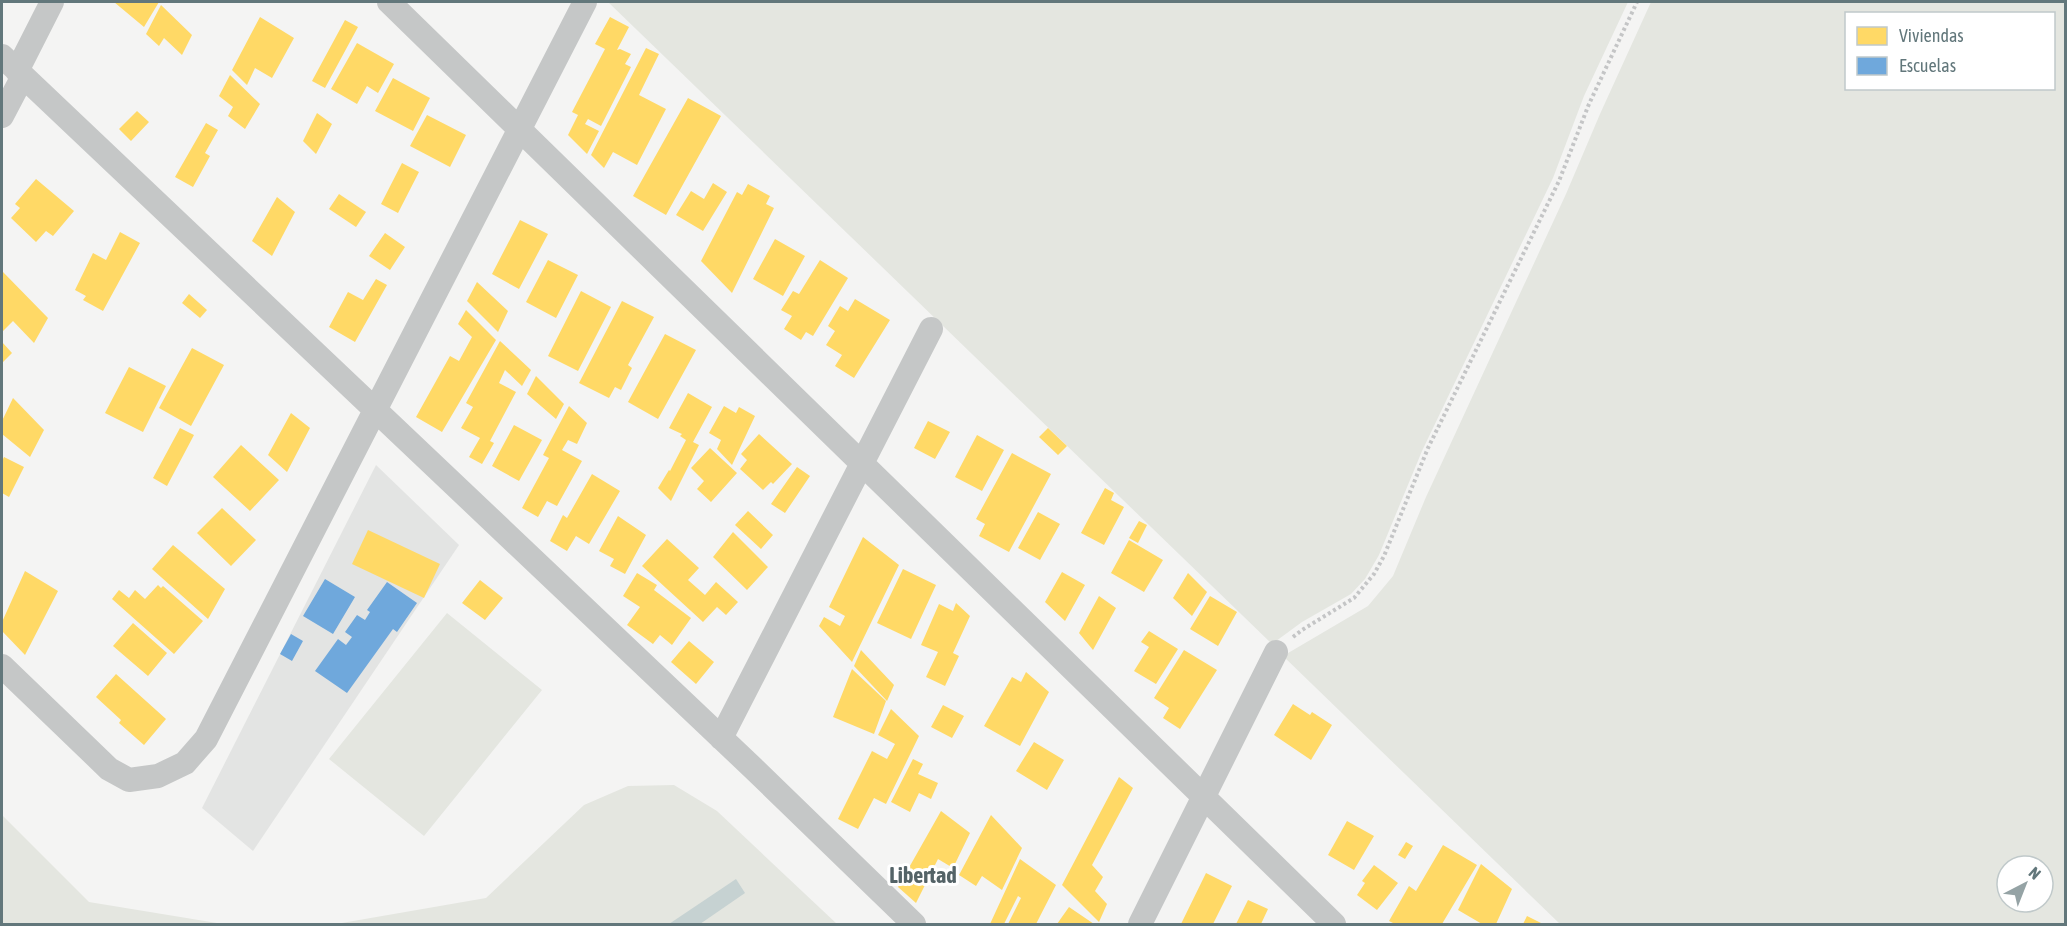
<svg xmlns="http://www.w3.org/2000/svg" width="2067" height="926" viewBox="0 0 2067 926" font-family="'Asap Condensed',sans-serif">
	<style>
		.built { fill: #e3e4e3 }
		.green { fill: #e4e6e0; fill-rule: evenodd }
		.water { fill: #c6d2d2 }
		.homes { fill: #ffd966 }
		.schools { fill: #6fa8dc }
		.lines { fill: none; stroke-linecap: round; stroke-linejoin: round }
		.path { stroke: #c4c5c6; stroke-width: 4; stroke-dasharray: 3 3; stroke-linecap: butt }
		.minor { stroke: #c5c7c7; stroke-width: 24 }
		.labels { text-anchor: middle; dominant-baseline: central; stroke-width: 6; stroke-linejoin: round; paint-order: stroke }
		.district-label { font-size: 22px; font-weight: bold; fill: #546367; stroke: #fff }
	</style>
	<rect width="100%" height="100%" fill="#f4f4f3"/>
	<path class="built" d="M376,465l83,80 -206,306 -51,-43z"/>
	<path class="green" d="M608,2h1020l-44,94 -31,82 -131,273 -43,104 -14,24 -14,15 -49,28 -30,22z
		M1651,2h414v922h-505l-277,-268 85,-50 25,-30 33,-79 140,-303 34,-80zM1846,14h208v74h-208zM2007,866h36v36h-36z
		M447,613l95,77 -118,146 -95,-77z
		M674,785l43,26 120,113h-501l150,-26 98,-93 44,-19z
		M2,815l87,87 134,22h-221z"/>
	<path class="water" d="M736,879l9,14 -45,31h-31z"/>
	<path class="homes" d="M114,2h45l-15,25z
		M161,5l31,30 -10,20 -18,-17 -5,8 -13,-12z
		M260,17l34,21 -22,40 -17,-10 -8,17 -15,-15z
		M610,17l19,10 -12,23 3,-1 11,5 -6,10 6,3 -30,59 -13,-7 -3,5 14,7 -12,23 -19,-19 10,-20 -6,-3 33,-63 -10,-5z
		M345,20l13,7 -33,61 -13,-7z
		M357,43l37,21 -16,29 -11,-7 -10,18 -26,-15z
		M646,48l13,6 -20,41 27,14 -29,56 -24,-13 -9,16 -13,-13z
		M230,75l30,29 -15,25 -17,-13 5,-9 -14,-11z
		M393,78l37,20 -17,33 -38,-20z
		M688,98l33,18 -55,99 -33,-19z
		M137,111l12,11 -18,19 -12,-12z
		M317,113l15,11 -16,30 -13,-13z
		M427,115l39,20 -16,32 -40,-21z
		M206,123l12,7 -13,23 5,3 -17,31 -18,-10z
		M402,163l17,9 -21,41 -17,-9z
		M36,179l38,32 -21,25 -7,-5 -10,11 -25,-24 9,-10 -5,-4z
		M713,183l14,9 -24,39 -27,-16 15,-24 13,8z
		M748,184l22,12 -4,8 8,4 -42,85 -31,-32 36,-69 5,3z
		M339,194l27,18 -10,15 -27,-18z
		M277,197l18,15 -23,44 -20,-15z
		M520,220l28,14 -29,55 -27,-15z
		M120,232l20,11 -37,68 -20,-11 3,-4 -11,-6 18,-37 13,7z
		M385,233l20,14 -15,23 -21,-14z
		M775,239l30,17 -22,40 -30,-17z
		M548,260l30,15 -22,43 -30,-16z
		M820,260l28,18 -35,58 -7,-4 -5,8 -17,-11 8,-13 -11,-6 12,-19 6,3z
		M3,272l45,46 -14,25 -21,-22 -11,11z
		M376,279l11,6 -32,57 -26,-15 19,-35 15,8z
		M477,282l31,29 -10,21 -31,-31z
		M581,291l30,16 -33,64 -30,-15z
		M189,294l18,16 -7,8 -18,-15z
		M855,299l35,21 -36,58 -19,-12 7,-11 -16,-10 9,-14 -7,-5 12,-20 8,5z
		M622,301l32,16 -26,48 4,3 -11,22 -6,-3 -6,11 -30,-15z
		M466,310l30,30 -54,92 -26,-15 34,-61 9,5 13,-24 -14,-13z
		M665,334l31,16 -38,69 -30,-17z
		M500,341l31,29 -9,16 -17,-16 -6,13 17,9 -26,49 4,2 -12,21 -13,-7 11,-19 -19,-10 12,-21 -7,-4z
		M2,342l10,11 -10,10z
		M192,348l32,17 -33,61 -32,-18z
		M129,367l37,19 -23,46 -38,-19z
		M536,376l28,28 -8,15 -29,-25z
		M688,393l24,14 -19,35 6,3 -28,56 -13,-13 11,-18 1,1 16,-31 -6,-4 2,-2 -13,-6z
		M13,398l31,32 -14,27 -28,-23v-13z
		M569,406l18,17 -10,21 -9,-4 -6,10 20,11 -25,45 -10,-5 -9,16 -16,-9 27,-50 -6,-3z
		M724,406l12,7 3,-6 16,9 -23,49 -15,-16 4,-9 -12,-7z
		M291,413l19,15 -23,44 -19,-17z
		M928,421l22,11 -15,27 -21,-11z
		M514,425l28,15 -23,41 -27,-15z
		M180,428l14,7 -27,51 -14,-8z
		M1048,428l19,18 -9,9 -19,-18z
		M759,434l33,30 -19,20 -2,-2 -8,8 -23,-21 7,-9 -6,-6z
		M977,435l27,15 -22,41 -27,-14z
		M241,445l38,35 -29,31 -37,-34z
		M710,448l27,25 -26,29 -14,-13 7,-8 -13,-13z
		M1012,453l39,21 -42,78 -30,-16 6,-12 -9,-5z
		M4,457l20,10 -15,30 -7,-4v-32z
		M797,467l13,9 -25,37 -14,-9z
		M592,474l28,17 -31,53 -13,-8 -9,15 -17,-10 13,-26 4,3z
		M1105,488l9,5 -3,7 13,7 -20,38 -23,-12z
		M222,508l34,32 -25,26 -34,-33z
		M748,511l25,24 -12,14 -26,-24z
		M1038,512l22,12 -20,36 -22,-12z
		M618,516l28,19 -21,39 -15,-8 4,-7 -15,-8z
		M1139,521l8,4 -9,18 -9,-5z
		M368,530l72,34 -16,34 -72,-34z
		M733,532l35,35 -21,23 -34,-33z
		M863,537l36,28 -47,97 -33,-36 5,-9 16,9 5,-10 -16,-9z
		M667,539l32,29 -11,12 17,15 11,-13 22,20 -12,13 -9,-8 -14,15 -61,-56z
		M1129,540l34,20 -19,32 -33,-19z
		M173,545l52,44 -17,30 -56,-50z
		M903,569l33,16 -25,54 -34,-16z
		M25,571l33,20 -33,64 -23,-24v-9z
		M1062,572l23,13 -20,36 -20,-19z
		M637,573l20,12 -3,5 37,28 -19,27 -12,-10 -7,9 -26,-19 13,-18 -17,-11z
		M1188,573l19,19 -15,24 -19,-18z
		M480,580l23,18 -18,22 -23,-17z
		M158,585l3,3 2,-2 40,35 -29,33 -62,-55 7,-9 10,8 6,-8 10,9z
		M1099,596l17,12 -23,42 -14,-17z
		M1210,596l27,16 -19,34 -28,-17z
		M956,603l14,13 -17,37 6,3 -14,30 -19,-9 12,-25 -17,-7 18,-41 14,7z
		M133,623l34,30 -19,23 -35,-30z
		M1149,631l29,18 -22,35 -22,-13 15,-24 -8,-5z
		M689,641l25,21 -18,22 -25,-22z
		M861,650l33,35 -7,16 -33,-35z
		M1184,650l33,20 -37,59 -17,-11 6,-10 -15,-10z
		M852,669l34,32 -12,33 -41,-17z
		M1026,672l23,20 -29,54 -36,-20 28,-49 9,5z
		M116,674l50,45 -22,26 -25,-22 2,-3 -25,-23z
		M1293,704l17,11 2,-3 20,13 -21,35 -37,-25z
		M943,705l21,11 -12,22 -21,-11z
		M891,709l28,27 -33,68 -12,-6 -16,31 -20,-10 34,-68 15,8 8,-15 -17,-9z
		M1034,742l30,18 -17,30 -31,-19z
		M913,759l10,5 -5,10 20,9 -7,16 -12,-6 -9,19 -19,-10z
		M1119,777l14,11 -41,77 11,12 -8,14 12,13 -8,18 -37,-37z
		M941,811l29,22 -17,35 -15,-9 -22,44 -18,-16z
		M991,815l31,33 -20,42 -20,-14 -6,10 -17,-11z
		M1347,821l27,15 -20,34 -26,-15z
		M1406,842l7,4 -8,13 -7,-4z
		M1443,845l34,20 -35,59h-47l-6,-3 20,-35 7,5z
		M1020,859l36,26 -20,39h-28l13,-26 -3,-2 -14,28h-14z
		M1481,864l31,25 -16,35h-14l-24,-14z
		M1374,865l24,18 -21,27 -20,-15 8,-12 -3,-2z
		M1206,873l26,13 -19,38h-32z
		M1248,900l20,9 -7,15h-25z
		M1069,907l25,17h-37z
		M1527,916l16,8h-20z"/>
	<path class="schools" d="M325,579l30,18 -22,37 -30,-18z
		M387,582l30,21 -20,29 -4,-3 -46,64 -32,-22 23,-32 8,6 6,-8 -7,-5 12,-17 8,5 5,-8 -3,-2z
		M291,634l12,7 -11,20 -12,-7z"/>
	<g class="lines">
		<path class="path" d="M1293,637l9,-7 52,-32 20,-24 10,-18 44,-108 131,-267 30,-77 48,-102"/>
		<path class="minor" d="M389,2l945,922
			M2,56l751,712 161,156
			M17,71l35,-69
			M2,116l21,-40
			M2,666l107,103 20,11 29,-4 27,-13 21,-24 379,-737
			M721,738l210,-409
			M1140,924l136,-272"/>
	</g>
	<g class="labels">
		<g class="district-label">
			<text x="923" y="875">Libertad</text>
		</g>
	</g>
	<rect width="2067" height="926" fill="none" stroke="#62777b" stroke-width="6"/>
	<rect x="1845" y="12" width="210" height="78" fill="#ffffff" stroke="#c0c9ca" stroke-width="1.5"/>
	<rect x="1857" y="27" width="30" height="18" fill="#ffd966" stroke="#c0c9ca" stroke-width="1.5"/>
	<text x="1899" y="42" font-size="18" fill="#62777b">Viviendas</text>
	<rect x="1857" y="57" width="30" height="18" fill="#6fa8dc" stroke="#c0c9ca" stroke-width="1.5"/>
	<text x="1899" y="72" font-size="18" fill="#62777b">Escuelas</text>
	<g transform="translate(2025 884) rotate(42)"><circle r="28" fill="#ffffff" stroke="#c0c9ca" stroke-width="1.5"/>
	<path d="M0-4.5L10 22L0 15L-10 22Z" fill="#95a3a5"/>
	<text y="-9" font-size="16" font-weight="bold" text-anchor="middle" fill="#62777b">N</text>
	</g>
</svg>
